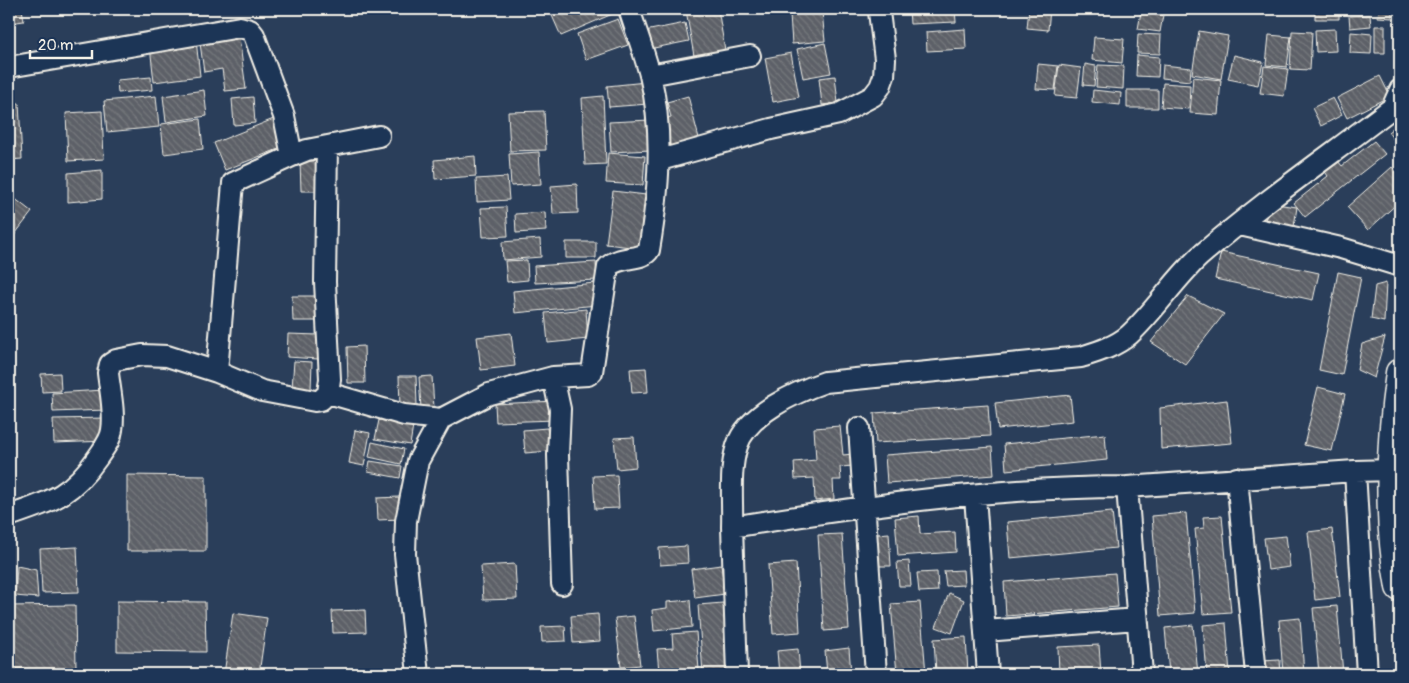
<svg xmlns="http://www.w3.org/2000/svg" width="1409" height="683" viewBox="0 0 1409 683" font-family="Pangolin,sans-serif">
	<style>
		.building { fill: url(#building-back-hatch); stroke: #f4f1e8 }
		.lines { fill: none; stroke-linecap: round; stroke-linejoin: round }
		.minor-casing { stroke: #f4f1e8; stroke-width: 24 }
		.secondary-casing { stroke: #f4f1e8; stroke-width: 31 }
		.minor { stroke: #1d3557; stroke-width: 20 }
		.secondary { stroke: #1d3557; stroke-width: 28 }
	</style>
	<defs>
		<pattern id="building-back-hatch" width="6" height="6" patternUnits="userSpaceOnUse" patternTransform="scale(1.25)"><rect width="6" height="6" fill="#5d6167"/><path d="M-1 5l2 2M0 0l6 6M5-1l2 2" fill="none" stroke="#75787d"/></pattern>
	</defs>
	<rect width="100%" height="100%" fill="#2a3e5a"/>
	<filter id="ink" filterUnits="userSpaceOnUse"><feTurbulence type="fractalNoise" baseFrequency=".02" numOctaves="2"/><feDisplacementMap in="SourceGraphic" scale="10" xChannelSelector="R" yChannelSelector="G"/><feConvolveMatrix kernelMatrix="1 2 1 2 8 2 1 2 1" color-interpolation-filters="sRGB"/></filter>
	<g filter="url(#ink)">
		<path class="building" d="M9,9h13l2,12 -15,2z
			M556,9h68l-63,27 -11,-25z
			M694,9h24l7,41 -31,6 -8,-46z
			M909,9h46l1,13 -46,2z
			M1029,9h21l-2,21 -21,-2z
			M1145,9h18l-2,6 -16,-4z
			M1315,9h24v10h-24z
			M1379,9h13v9l-14,-1z
			M822,12l3,29 -33,3 -2,-29z
			M1141,12l22,3 -3,17 -22,-3z
			M1370,15l1,11 -21,2 -1,-12z
			M618,19l10,26 -42,15 -9,-26z
			M685,23l4,18 -40,8 -4,-18z
			M1375,26h10v27h-10z
			M965,29l1,20 -39,2 -1,-19z
			M1335,29l1,22 -20,1 -1,-22z
			M238,30l8,59 -21,2 -3,-22 -18,3 -5,-36z
			M1199,31l29,5 -7,43 -29,-5z
			M1292,31l20,1 -2,38 -20,-1z
			M1351,32l21,2 -1,20 -21,-1z
			M1138,34l23,1 -1,19 -23,-1z
			M1269,35l22,2 -4,30 -21,-2z
			M1094,37l30,2 -2,24 -30,-3z
			M196,40l4,36 -46,6 -4,-36z
			M825,43l6,30 -28,5 -6,-29z
			M791,53l8,44 -26,5 -8,-44z
			M1137,55l22,2 -1,20 -22,-1z
			M1234,55l29,7 -5,23 -30,-6z
			M1038,64l20,2 -3,24 -19,-1z
			M1085,64l11,2 -2,20 -11,-1z
			M1059,65l22,3 -4,30 -22,-2z
			M1098,65l26,1 -1,23 -27,-2z
			M1163,65l28,3 -1,13 -28,-3z
			M1264,66l24,3 -4,27 -24,-3z
			M835,76l3,27 -16,2 -3,-27z
			M1380,76l10,20 -43,22 -10,-20z
			M151,77l1,13 -34,3 -1,-13z
			M1193,77l28,3 -3,35 -28,-2z
			M646,82l2,22 -39,3 -2,-21z
			M1163,83l27,2 -1,24 -28,-2z
			M204,90l3,26 -41,6 -3,-26z
			M1093,90l28,3 -1,12 -28,-3z
			M1127,90h31v18h-31z
			M156,96l3,31 -52,5 -3,-31z
			M603,96l3,68 -21,1 -3,-67z
			M688,96l12,46 -30,8 -8,-31 9,-2 -4,-15z
			M253,97l2,26 -21,2 -2,-26z
			M1333,98l9,17 -21,11 -9,-18z
			M9,103h10l3,56 -13,1z
			M102,111l2,48 -36,2 -2,-48z
			M544,111l2,39 -36,1 -2,-39z
			M276,118l10,28 -61,24 -11,-27z
			M200,119l3,30 -39,5 -3,-30z
			M650,120l1,30 -40,2 -2,-30z
			M1400,122v26l-12,-16z
			M1374,141l11,13 -80,63 -11,-14 34,-27 -7,-10 13,-10 8,10z
			M539,152l2,32 -30,2 -2,-32z
			M608,153l37,3 -2,29 -37,-2z
			M475,156l1,20 -41,3 -1,-19z
			M300,161h22l1,30h-22z
			M1392,167l8,9v25l-32,29 -21,-23z
			M102,170v29l-34,3v-29z
			M507,177l2,23 -32,2 -1,-23z
			M577,184l1,29 -25,1 -2,-28z
			M613,191l33,4 -7,53 -33,-4z
			M9,194l23,18 -23,30z
			M1268,203l29,4 -4,26 -29,-4z
			M506,207l2,29 -25,1 -2,-29z
			M545,212l1,19 -30,2 -1,-19z
			M540,239l1,18 -38,3 -1,-18z
			M566,242h30v16h-30z
			M1221,252l98,21 -6,27 -98,-21z
			M527,260l1,20 -21,2 -2,-21z
			M596,262l1,18 -62,3 -1,-17z
			M1338,272l23,5 -19,98 -23,-5z
			M595,283l2,22 -82,8 -2,-22z
			M1386,283l-2,39 -13,-3 4,-33z
			M292,296h24v25h-23z
			M1188,296l36,18 -39,50 -34,-22z
			M586,309l2,30 -40,4 -3,-30z
			M511,333l4,33 -34,4 -4,-33z
			M288,334l31,1 -1,24 -31,-2z
			M1385,337l-11,41 -17,-8 5,-26z
			M364,346l1,37h-17l-1,-36z
			M294,361l18,1 -1,27 -19,-1z
			M646,368l2,24 -16,1 -2,-24z
			M60,373l1,18 -19,1 -1,-18z
			M399,376h17l1,30 -17,1z
			M432,376l2,32 -13,1 -2,-32z
			M1318,387l27,7 -13,57 -28,-6z
			M105,390l1,20 -53,2 -1,-19z
			M1070,395l3,26 -75,8 -3,-26z
			M1227,400l5,43 -71,6 -1,-41z
			M555,401l1,19 -60,2 -1,-18z
			M988,405l2,31 -114,7 -2,-30z
			M106,418l1,23 -53,2 -1,-24z
			M379,420l34,6 -3,19 -35,-6z
			M840,426l3,29 10,-1 1,12 -14,1 1,13h-8l1,19 -19,2 -1,-23 -19,1 -1,-17 22,-2 -2,-32z
			M547,428l3,23 -25,2 -2,-23z
			M355,430l15,3 -6,33 -15,-3z
			M1105,434l2,26 -101,10 -2,-26z
			M634,437l2,30 -19,2 -3,-31z
			M372,442l32,7 -3,15 -32,-7z
			M992,447l2,28 -107,8 -2,-28z
			M370,461l32,5 -2,12 -32,-6z
			M127,475l79,1v75h-79z
			M617,475l2,33 -24,1 -2,-33z
			M399,497l2,22 -23,1 -1,-22z
			M1112,512l4,36 -106,10 -3,-36z
			M1186,513l9,100 -35,3 -8,-100z
			M919,516l1,18 35,-2 1,20 -58,4 -3,-38z
			M1222,516l9,96 -28,2 -8,-85 9,-1 -1,-11z
			M1332,529l8,68 -25,3 -7,-68z
			M889,533l2,33h-12l-2,-32z
			M842,534l7,95 -25,2 -6,-96z
			M1286,536l4,31 -22,3 -4,-32z
			M687,546l1,17 -28,2 -1,-17z
			M77,547l2,45 -37,1 -2,-44z
			M909,561l2,25h-12l-2,-24z
			M796,563l4,69 -27,2 -5,-69z
			M515,564l2,35 -34,1 -2,-34z
			M721,565l4,29 -30,4 -4,-29z
			M17,566l19,4 2,28 -23,-2z
			M963,570l1,15 -18,1 -2,-15z
			M937,572l1,19 -19,1 -2,-19z
			M1115,573l3,34 -112,9 -2,-34z
			M949,593l15,7 -12,33 -16,-6z
			M690,600l2,27 -38,4 -2,-21 15,-2v-6z
			M117,601l88,1 1,50 -89,-1z
			M920,602l6,72h-29l-6,-70z
			M723,603l6,71h-26l-5,-69z
			M75,605l1,64h-67v-63z
			M1337,606l6,68h-24l-6,-66z
			M365,610l1,22 -33,1 -1,-22z
			M233,613l34,5 -8,56h-35z
			M598,614l2,27 -27,2 -2,-27z
			M634,616l6,49 -19,2 -6,-49z
			M1300,618l4,56h-21l-4,-54z
			M1226,623l4,51h-23l-4,-49z
			M1193,625l5,49h-29l-4,-46z
			M565,626l1,15 -24,1 -1,-15z
			M696,632l3,38 -40,2 -2,-23 16,-1 -1,-14z
			M966,637l2,37h-32l-2,-35z
			M1099,645l2,29h-42l-1,-27z
			M849,648l2,26h-24l-2,-23z
			M798,649l2,25h-21l-2,-23z
			M1280,660l1,14h-20l-1,-13z
			M9,670h68v4h-68z"/>
		<g class="lines">
			<defs>
				<path id="minor" d="M9,67l231,-40 10,3 4,5 30,81 8,40 15,-6 72,-14
					M650,75l100,-19
					M660,160l111,-31 68,-15 34,-18 7,-9 4,-11 1,-17 -6,-47
					M1240,225l101,23 59,18
					M217,372l16,-189 59,-27
					M553,377l7,32 -2,46 4,129
					M328,393l76,22 37,4
					M859,428l17,246
					M1355,471l12,203
					M1237,478l19,196
					M1127,487l228,-16 37,-1
					M975,496l13,178
					M9,516c43,-15 62,-20 89,-59 6,-9 13,-17 14,-27 3,-18 -2,-39 -4,-57l2,-9 6,-4 26,-5 25,1 50,16 45,19 53,10 6,-1 7,-7 2,-14 -5,-97 2,-136
					M732,527c1,-26 -3,-56 5,-81 10,-32 59,-54 88,-64l256,-25c16,-5 34,-10 48,-22 26,-24 45,-55 71,-79 61,-53 128,-99 192,-148l8,-18
					M985,631l152,-12
					M418,674l-13,-120 1,-33 12,-60 23,-42 48,-25 64,-17 35,-2 4,-3 16,-105c11,-12 35,-6 41,-17 10,-59 15,-117 1,-175 -6,-23 -14,-44 -21,-66
					M737,674l-5,-147c130,-21 263,-40 395,-40l15,187"/>
				<path id="secondary" d="M1400,373c-10,71 -13,144 0,214"/>
			</defs>
			<use href="#minor" class="minor-casing"/>
			<use href="#secondary" class="secondary-casing"/>
			<use href="#minor" class="minor"/>
			<use href="#secondary" class="secondary"/>
		</g>
	</g>
	<rect width="1409" height="683" fill="none" stroke="#1d3557" stroke-width="30"/>
	<rect x="15" y="15" width="1379" height="653" fill="none" stroke="#f4f1e8" stroke-width="2" filter="url(#ink)"/>
	<path d="M30 50v8h62v-8" fill="none" stroke="#f4f1e8" stroke-width="2.5"/>
	<text x="38" y="50" font-size="15" fill="#f4f1e8" stroke="#1d3557" stroke-width="4" paint-order="stroke">20 m</text>
</svg>
